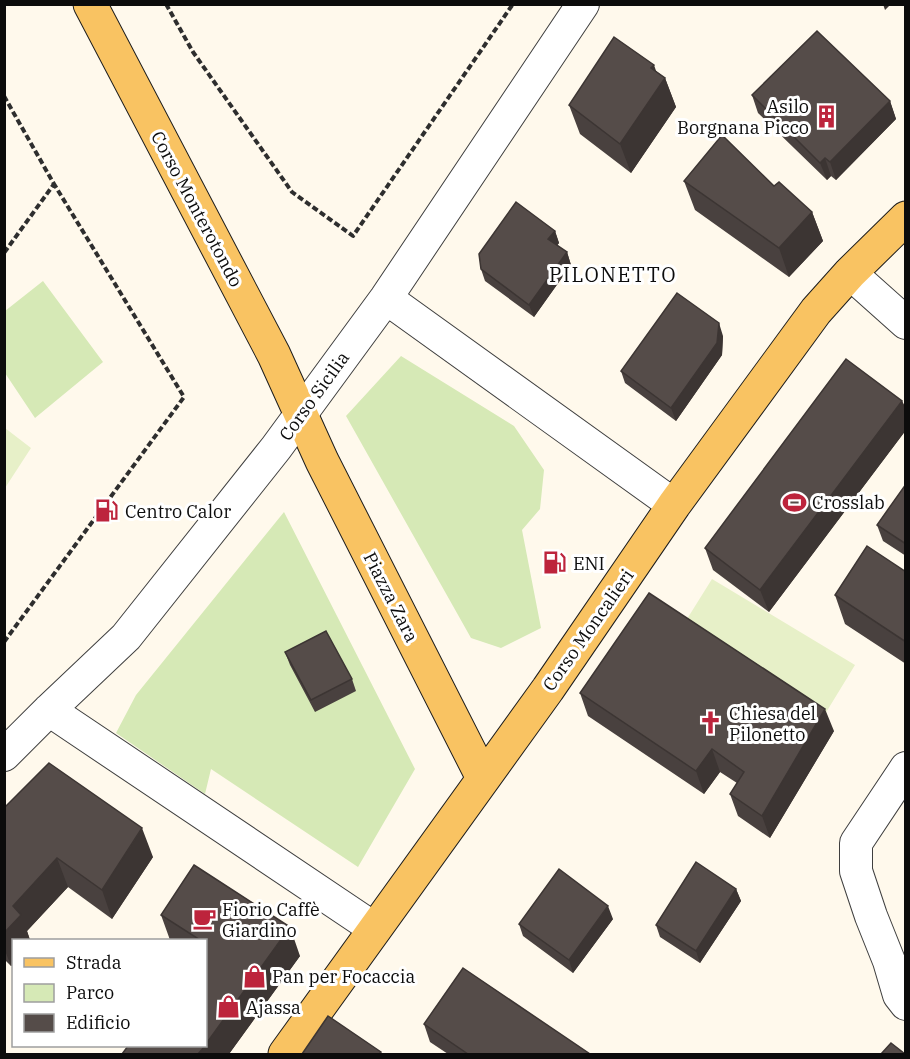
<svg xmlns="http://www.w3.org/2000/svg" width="910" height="1059" viewBox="0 0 910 1059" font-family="'IBM Plex Serif',serif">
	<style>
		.green { fill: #d6e9b6 }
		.pitch { fill: #e7f0c8 }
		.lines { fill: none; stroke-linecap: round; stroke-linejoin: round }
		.minor-casing { stroke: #3f3f3f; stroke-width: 34 }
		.major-casing { stroke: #1d1d1d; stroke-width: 35 }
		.path { stroke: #2e2e2e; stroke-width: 4; stroke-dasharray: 6 3; stroke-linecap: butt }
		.minor { stroke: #fff; stroke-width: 32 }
		.major { stroke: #f9c362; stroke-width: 33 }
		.wall { fill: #49413f }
		.shaded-wall { fill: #3c3533 }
		.building { fill: #554c49; stroke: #3c3533; stroke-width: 1.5 }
		.labels { text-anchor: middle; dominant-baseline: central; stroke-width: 6; stroke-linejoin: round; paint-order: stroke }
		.poi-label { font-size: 18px; fill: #0c0c0c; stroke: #fff; text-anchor: start }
		.street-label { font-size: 18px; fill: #0c0c0c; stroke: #fff }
		.neighbourhood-label { font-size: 20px; letter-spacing: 1.5px; fill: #0c0c0c; stroke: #fff }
	</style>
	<rect width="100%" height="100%" fill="#fff9ec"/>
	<path class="green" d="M43,281l60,81 -68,56 -30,-45v-62z
		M401,356l113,70 30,44 -4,39 -18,21 19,98 -40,20 -30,-10 -125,-222z
		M284,512l131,257 -57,98 -147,-98 -6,25 -89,-61 20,-38z"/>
	<path class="pitch" d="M5,428l26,20 -26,40z
		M712,579l143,86 -33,54 -140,-92z"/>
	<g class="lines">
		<defs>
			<path id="minor" d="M850,273l56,50
				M386,298l288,207
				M49,710l326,219
				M4,755l45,-45 77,-73 150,-189 110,-150 197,-294
				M906,768l-50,75v28l15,45 18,45 10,34 7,9"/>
			<path id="major" d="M90,4l184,351 48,106 161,317
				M285,1054l263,-365 126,-184 142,-194 34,-38 56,-55"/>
		</defs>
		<use href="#minor" class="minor-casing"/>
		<use href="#major" class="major-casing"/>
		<path class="path" d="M166,4l27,48 99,140 61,44 160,-232
			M4,96l50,88 -50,69
			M4,642l180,-245 -130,-213"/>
		<use href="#minor" class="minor"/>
		<use href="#major" class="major"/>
	</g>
	<path class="wall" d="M656,71l9,7 11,29 -45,66 -51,-39 -11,-29z
		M752,95l138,6 6,18 -60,61 -5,-4 -4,4 -69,-67z
		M684,181l90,5 38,26 11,29 -34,36 -94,-67z
		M555,231l4,12 -2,2 10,7 4,13 -37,52 -49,-36 -4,-12z
		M723,336l-1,19 -46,66 -51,-38 -4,-12z
		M902,401l4,8v21l-137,182 -56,-42 -8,-22z
		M906,484v72l-23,-15 -6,-16z
		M906,572v92l-61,-40 -10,-29z
		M285,652l67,27 4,12 -41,21 -25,-47z
		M580,693l254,38 -64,107 -32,-22 -8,-22 7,-11 -17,-11 -16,22 -116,-78z
		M4,808l149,49 -41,62 -44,-32 -41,44 3,9h-16v24l-3,2 -7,-7z
		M736,889l5,12 -41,62 -40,-26 -4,-12z
		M161,915l139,41 -71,98h-107l84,-114h-36z
		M613,919l-40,54 -50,-37 -4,-12z
		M424,1024l166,30h-142l-18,-12z"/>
	<path class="shaded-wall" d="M883,4h8l-6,6z
		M654,65l7,20 4,-7 11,29 -45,66 -11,-29 31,-76z
		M890,101l6,18 -60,61 -6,-18z
		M825,158l6,18 -4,4 -7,-17z
		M812,212l11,29 -34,36 -10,-29z
		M555,231l4,12 -6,8 -5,-12z
		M567,252l4,13 -37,52 -5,-12z
		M719,323l4,13 -1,19 -46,66 -5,-13z
		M902,401l4,8v21l-137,182 -9,-22z
		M825,709l9,22 -64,107 -8,-22z
		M712,749l8,23 -16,22 -8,-23z
		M142,828l11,29 -41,62 -10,-29z
		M57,858l11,29 -41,44 3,9h-16v24l-3,2 -7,-18v-15l9,-27z
		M736,889l5,12 -41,62 -4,-12z
		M608,906l5,13 -40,54 -4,-13z
		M290,927l10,29 -71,98h-31z"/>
	<path class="building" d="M817,31l73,70 -60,61 -5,-4 -5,5 -68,-68z
		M614,37l40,28 -3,3 14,10 -45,66 -51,-39z
		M722,135l52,51 5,-4 33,30 -33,36 -95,-67z
		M516,202l39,29 -7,8 19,13 -38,53 -48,-36 -2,-15z
		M677,293l42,30 -2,20 -46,65 -50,-37z
		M846,359l56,42 -142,189 -55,-42z
		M906,484v60l-29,-19z
		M867,546l39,26v70l-71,-47z
		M649,593l176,116 -63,107 -32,-22 14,-22 -32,-23 -16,22 -116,-78z
		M326,631l26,48 -41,21 -26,-48z
		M49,763l93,65 -40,62 -45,-32 -44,48 8,9 -17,18v-125z
		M696,862l40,27 -40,62 -40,-26z
		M194,865l96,62 -84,117v-104h-6l-39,-25z
		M559,869l49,37 -39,54 -50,-36z
		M463,968l127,86h-122l-44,-30z
		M328,1016l53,36 -2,2h-77z
		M891,1043l14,11h-24z
		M128,1046h77l-7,8h-76z"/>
	<defs>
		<symbol id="building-bare" viewBox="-9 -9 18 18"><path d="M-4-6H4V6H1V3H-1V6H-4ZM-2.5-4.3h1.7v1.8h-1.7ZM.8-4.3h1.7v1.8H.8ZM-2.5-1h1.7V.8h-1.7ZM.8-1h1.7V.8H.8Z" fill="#bd243c" stroke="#fff" stroke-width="2.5" paint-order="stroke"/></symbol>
		<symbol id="stadium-bare" viewBox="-9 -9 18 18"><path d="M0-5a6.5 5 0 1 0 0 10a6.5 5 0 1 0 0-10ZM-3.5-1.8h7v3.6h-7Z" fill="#bd243c" stroke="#fff" stroke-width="2.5" paint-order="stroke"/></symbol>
		<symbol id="fuel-bare" viewBox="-9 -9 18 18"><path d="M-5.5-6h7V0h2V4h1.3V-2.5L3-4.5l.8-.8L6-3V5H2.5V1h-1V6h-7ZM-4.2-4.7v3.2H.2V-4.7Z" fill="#bd243c" stroke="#fff" stroke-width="2.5" paint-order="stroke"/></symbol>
		<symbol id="church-bare" viewBox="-9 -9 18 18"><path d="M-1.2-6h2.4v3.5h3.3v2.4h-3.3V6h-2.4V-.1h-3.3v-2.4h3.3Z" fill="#bd243c" stroke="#fff" stroke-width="2.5" paint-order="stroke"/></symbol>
		<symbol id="cafe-bare" viewBox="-9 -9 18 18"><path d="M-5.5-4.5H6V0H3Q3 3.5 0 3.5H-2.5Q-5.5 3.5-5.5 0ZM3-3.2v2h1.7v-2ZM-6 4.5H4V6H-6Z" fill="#bd243c" stroke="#fff" stroke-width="2.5" paint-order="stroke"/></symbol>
		<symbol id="shop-bare" viewBox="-9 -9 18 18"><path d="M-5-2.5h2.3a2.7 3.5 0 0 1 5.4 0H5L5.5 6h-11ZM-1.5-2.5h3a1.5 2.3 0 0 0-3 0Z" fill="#bd243c" stroke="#fff" stroke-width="2.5" paint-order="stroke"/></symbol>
	</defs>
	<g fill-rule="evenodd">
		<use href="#building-bare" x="810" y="100" width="33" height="33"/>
		<use href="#stadium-bare" x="778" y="486" width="33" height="33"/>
		<use href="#fuel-bare" x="90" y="494" width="33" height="33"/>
		<use href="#fuel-bare" x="538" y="546" width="33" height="33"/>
		<use href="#church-bare" x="694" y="706" width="33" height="33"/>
		<use href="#cafe-bare" x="188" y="902" width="33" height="33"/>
		<use href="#shop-bare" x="238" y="960" width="33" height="33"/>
		<use href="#shop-bare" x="212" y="990" width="33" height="33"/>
	</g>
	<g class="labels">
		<g class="poi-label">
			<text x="809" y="106" text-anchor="end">Asilo<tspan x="809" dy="21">Borgnana Picco</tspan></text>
			<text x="812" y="502">Crosslab</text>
			<text x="125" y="511">Centro Calor</text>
			<text x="573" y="563">ENI</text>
			<text x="729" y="713">Chiesa del<tspan x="729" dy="21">Pilonetto</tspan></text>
			<text x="222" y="909">Fiorio Caffè<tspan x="222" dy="21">Giardino</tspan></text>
			<text x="272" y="976">Pan per Focaccia</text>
			<text x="246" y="1007">Ajassa</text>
		</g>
		<g class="street-label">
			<text transform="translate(197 209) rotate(62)">Corso Monterotondo</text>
			<text transform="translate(314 396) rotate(-54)">Corso Sicilia</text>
			<text transform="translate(391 597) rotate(63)">Piazza Zara</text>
			<text transform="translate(588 630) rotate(-55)">Corso Moncalieri</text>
		</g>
		<g class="neighbourhood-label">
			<text x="613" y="274">PILONETTO</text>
		</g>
	</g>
	<rect width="910" height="1059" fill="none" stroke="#0c0c0c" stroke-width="12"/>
	<rect x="12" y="939" width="195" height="108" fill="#ffffff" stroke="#9e9e9e" stroke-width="1.5"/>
	<rect x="24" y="958" width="30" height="9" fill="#f9c362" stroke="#9e9e9e" stroke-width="1.5"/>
	<text x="66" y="969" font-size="18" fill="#0c0c0c">Strada</text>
	<rect x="24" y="984" width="30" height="18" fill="#d6e9b6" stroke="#9e9e9e" stroke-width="1.5"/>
	<text x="66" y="999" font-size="18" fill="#0c0c0c">Parco</text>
	<rect x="24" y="1014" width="30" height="18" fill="#554c49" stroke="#9e9e9e" stroke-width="1.5"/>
	<text x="66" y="1029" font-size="18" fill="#0c0c0c">Edificio</text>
</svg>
